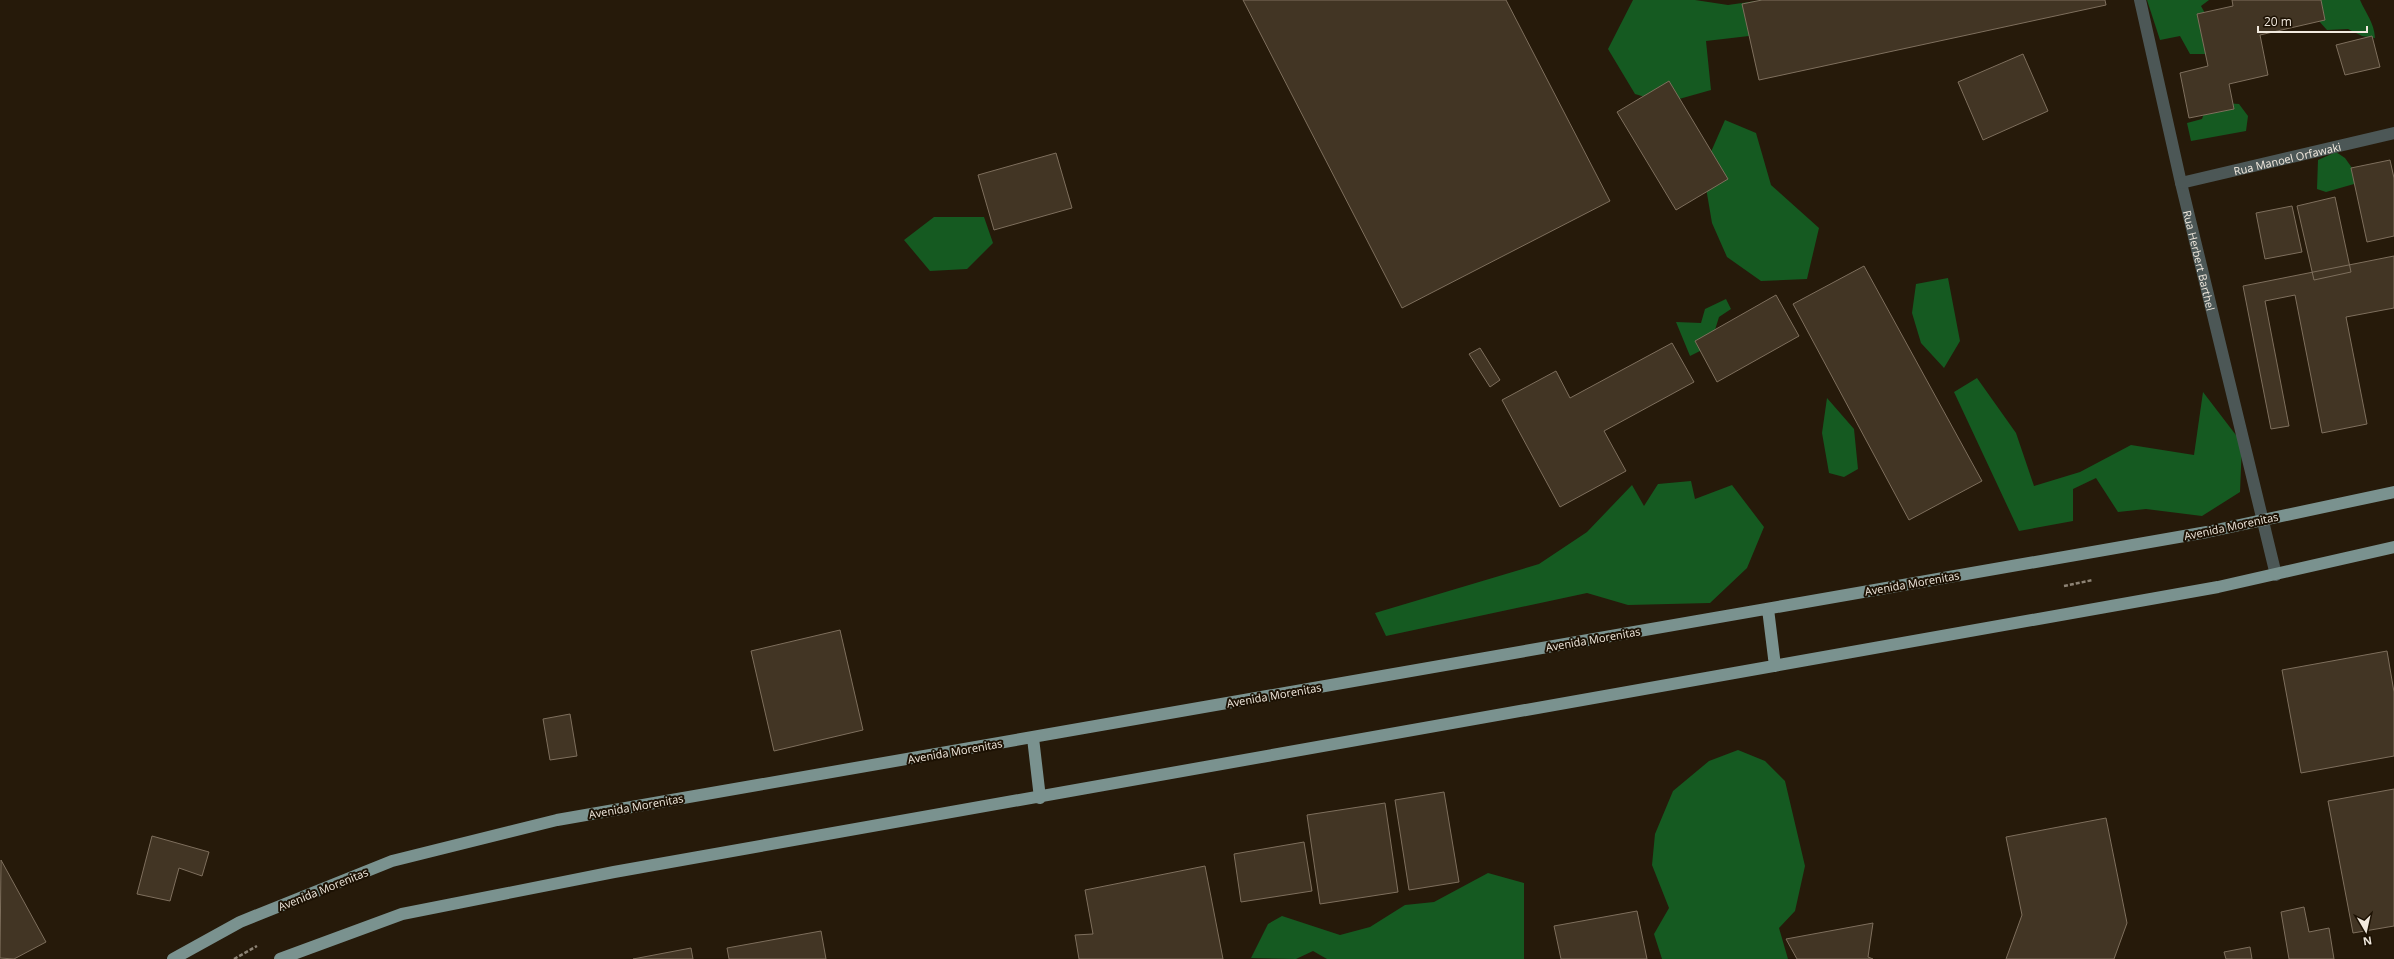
<svg xmlns="http://www.w3.org/2000/svg" width="2394" height="959" viewBox="0 0 2394 959" font-family="'Open Sans',sans-serif">
	<style>
		.forest { fill: #155a21 }
		.building { fill: #423524; stroke: #7e6f5d }
		.lines { fill: none; stroke-linecap: round; stroke-linejoin: round }
		.path { stroke: #8d8375; stroke-width: 2.5; stroke-dasharray: 4 2; stroke-linecap: butt }
		.minor { stroke: #4c5756; stroke-width: 12 }
		.major { stroke: #7a928f; stroke-width: 12 }
		.labels { text-anchor: middle; dominant-baseline: central; stroke-width: 4; stroke-linejoin: round; paint-order: stroke }
		.street-label { font-size: 11px; fill: #f1e9de; stroke: #1c1103 }
	</style>
	<rect width="100%" height="100%" fill="#261a0a"/>
	<path class="forest" d="M1633,0h62l33,5 35,-5 3,34 -60,7 5,49 -46,13 -30,-9 -27,-45z
		M2147,0h62l-8,6 11,20 3,28h-25l-10,-18 -20,4z
		M2317,0h43c6,14 14,22 15,38l-13,-2 -14,-7 -21,1 -9,-10z
		M2224,103l15,1 9,12 -2,15 -55,10 -4,-18 15,-4 4,-11z
		M1725,120l31,13 15,52 48,43 -12,51 -46,2 -34,-24 -15,-34 -9,-53z
		M2336,152l9,6 12,17 -3,9 -28,8 -9,-3 1,-29z
		M934,217h50l9,26 -26,26 -37,2 -26,-31z
		M1948,278l12,63 -16,27 -23,-25 -9,-30 4,-29z
		M1726,299l5,10 -12,8 -9,29 -20,10 -14,-34 25,1 4,-14z
		M1977,378l39,55 18,53 46,-14 51,-27 63,10 9,-63 39,51 -2,49 -38,24 -56,-7 -28,3 -22,-34 -23,11v32l-54,10 -65,-139z
		M1827,398l27,31 4,40 -14,8 -15,-4 -7,-40z
		M1691,481l4,18 37,-14 32,42 -17,41 -37,35 -82,2 -41,-12 -201,43 -11,-23 164,-49 48,-32 45,-47 12,21 14,-22z
		M1738,750l27,11 20,20 20,85 -10,45 -16,17 9,31h-126l-8,-25 15,-26 -17,-43 3,-31 18,-43 36,-30z
		M1488,873l36,10v76h-197l-14,-8 -17,8 -45,-1 17,-34 14,-8 58,19 30,-8 35,-22 29,-3z"/>
	<path class="building" d="M1243,0h263l104,201 -208,107z
		M1762,0h343l1,5 -347,75 -17,-76z
		M2232,0h89l4,20 -65,15 8,40 -39,9 5,25 -45,9 -9,-45 28,-7 -11,-52 36,-8z
		M2372,36l8,31 -35,8 -9,-30z
		M2023,54l25,57 -65,29 -25,-58z
		M1669,81l59,98 -52,31 -59,-98z
		M1056,153l16,55 -78,22 -16,-55z
		M2390,160l4,18v58l-27,6 -16,-74z
		M2335,197l16,75 -37,8 -17,-74z
		M2292,206l10,46 -37,7 -9,-46z
		M2394,256v52l-48,9 21,107 -45,9 -27,-138 -30,6 24,125 -18,3 -28,-143z
		M1864,266l118,215 -73,39 -116,-216z
		M1776,295l23,41 -82,46 -22,-41z
		M1672,343l22,39 -90,49 22,40 -66,36 -58,-107 54,-29 14,27z
		M1480,348l20,32 -10,7 -21,-33z
		M840,630l23,100 -89,21 -23,-100z
		M2387,651l7,41v64l-93,17 -19,-103z
		M570,714l7,42 -27,4 -7,-41z
		M2394,789v137l-41,7 -25,-132z
		M1444,792l15,90 -50,8 -14,-90z
		M1385,803l13,89 -78,12 -13,-89z
		M2106,818l21,105 -13,36h-108l16,-44 -16,-78z
		M152,836l57,16 -7,24 -23,-8 -9,33 -33,-7z
		M1304,842l8,49 -71,11 -7,-48z
		M1,860l45,82 -32,17 -14,-1z
		M1205,866l18,93h-144l-4,-24 18,-1 -8,-44z
		M2304,907l5,25 20,-4 5,31h-45l-8,-47z
		M1637,911l10,48h-86l-7,-33z
		M1873,923l-5,34 5,2h-76l-11,-20z
		M821,931l5,28h-97l-2,-11z
		M2250,947l2,12h-26l-2,-7z
		M691,948l2,11h-60z"/>
	<g class="lines">
		<path class="path" d="M2064,586l29,-6
			M234,959l23,-13"/>
		<g class="minor">
			<path id="s1" d="M2140,0l41,183 95,392"/>
			<path id="s2" d="M2181,183l213,-50"/>
		</g>
		<path class="major" d="M1768,609l7,57
			M1033,738l7,60
			M173,959l67,-37 152,-61 165,-41 1650,-288 187,-40
			M280,959l122,-45 212,-42 1604,-285 176,-40"/>
	</g>
	<g class="labels">
		<g class="street-label">
			<text stroke="none"><textPath href="#s2" startOffset="109">Rua Manoel Orfawaki</textPath></text>
			<text stroke="none"><textPath href="#s1" startOffset="267">Rua Herbert Barthel</textPath></text>
			<text transform="translate(2231 526) rotate(-12)">Avenida Morenitas</text>
			<text transform="translate(1912 583) rotate(-10)">Avenida Morenitas</text>
			<text transform="translate(1593 639) rotate(-10)">Avenida Morenitas</text>
			<text transform="translate(1274 695) rotate(-10)">Avenida Morenitas</text>
			<text transform="translate(955 751) rotate(-10)">Avenida Morenitas</text>
			<text transform="translate(636 806) rotate(-10)">Avenida Morenitas</text>
			<text transform="translate(323 889) rotate(-22)">Avenida Morenitas</text>
		</g>
	</g>
	<g transform="translate(2366 931) rotate(171)" stroke="#1c1103" stroke-width="3" paint-order="stroke">
	<path d="M0-3L7 15L0 10L-7 15Z" fill="#f1e9de"/>
	<text y="-6" font-size="11" font-weight="bold" text-anchor="middle" fill="#f1e9de">N</text>
	</g>
	<path d="M2258 26v6h109v-6" fill="none" stroke="#f1e9de" stroke-width="2"/>
	<text x="2264" y="26" font-size="12" fill="#f1e9de" stroke="#1c1103" stroke-width="3" paint-order="stroke">20 m</text>
</svg>
